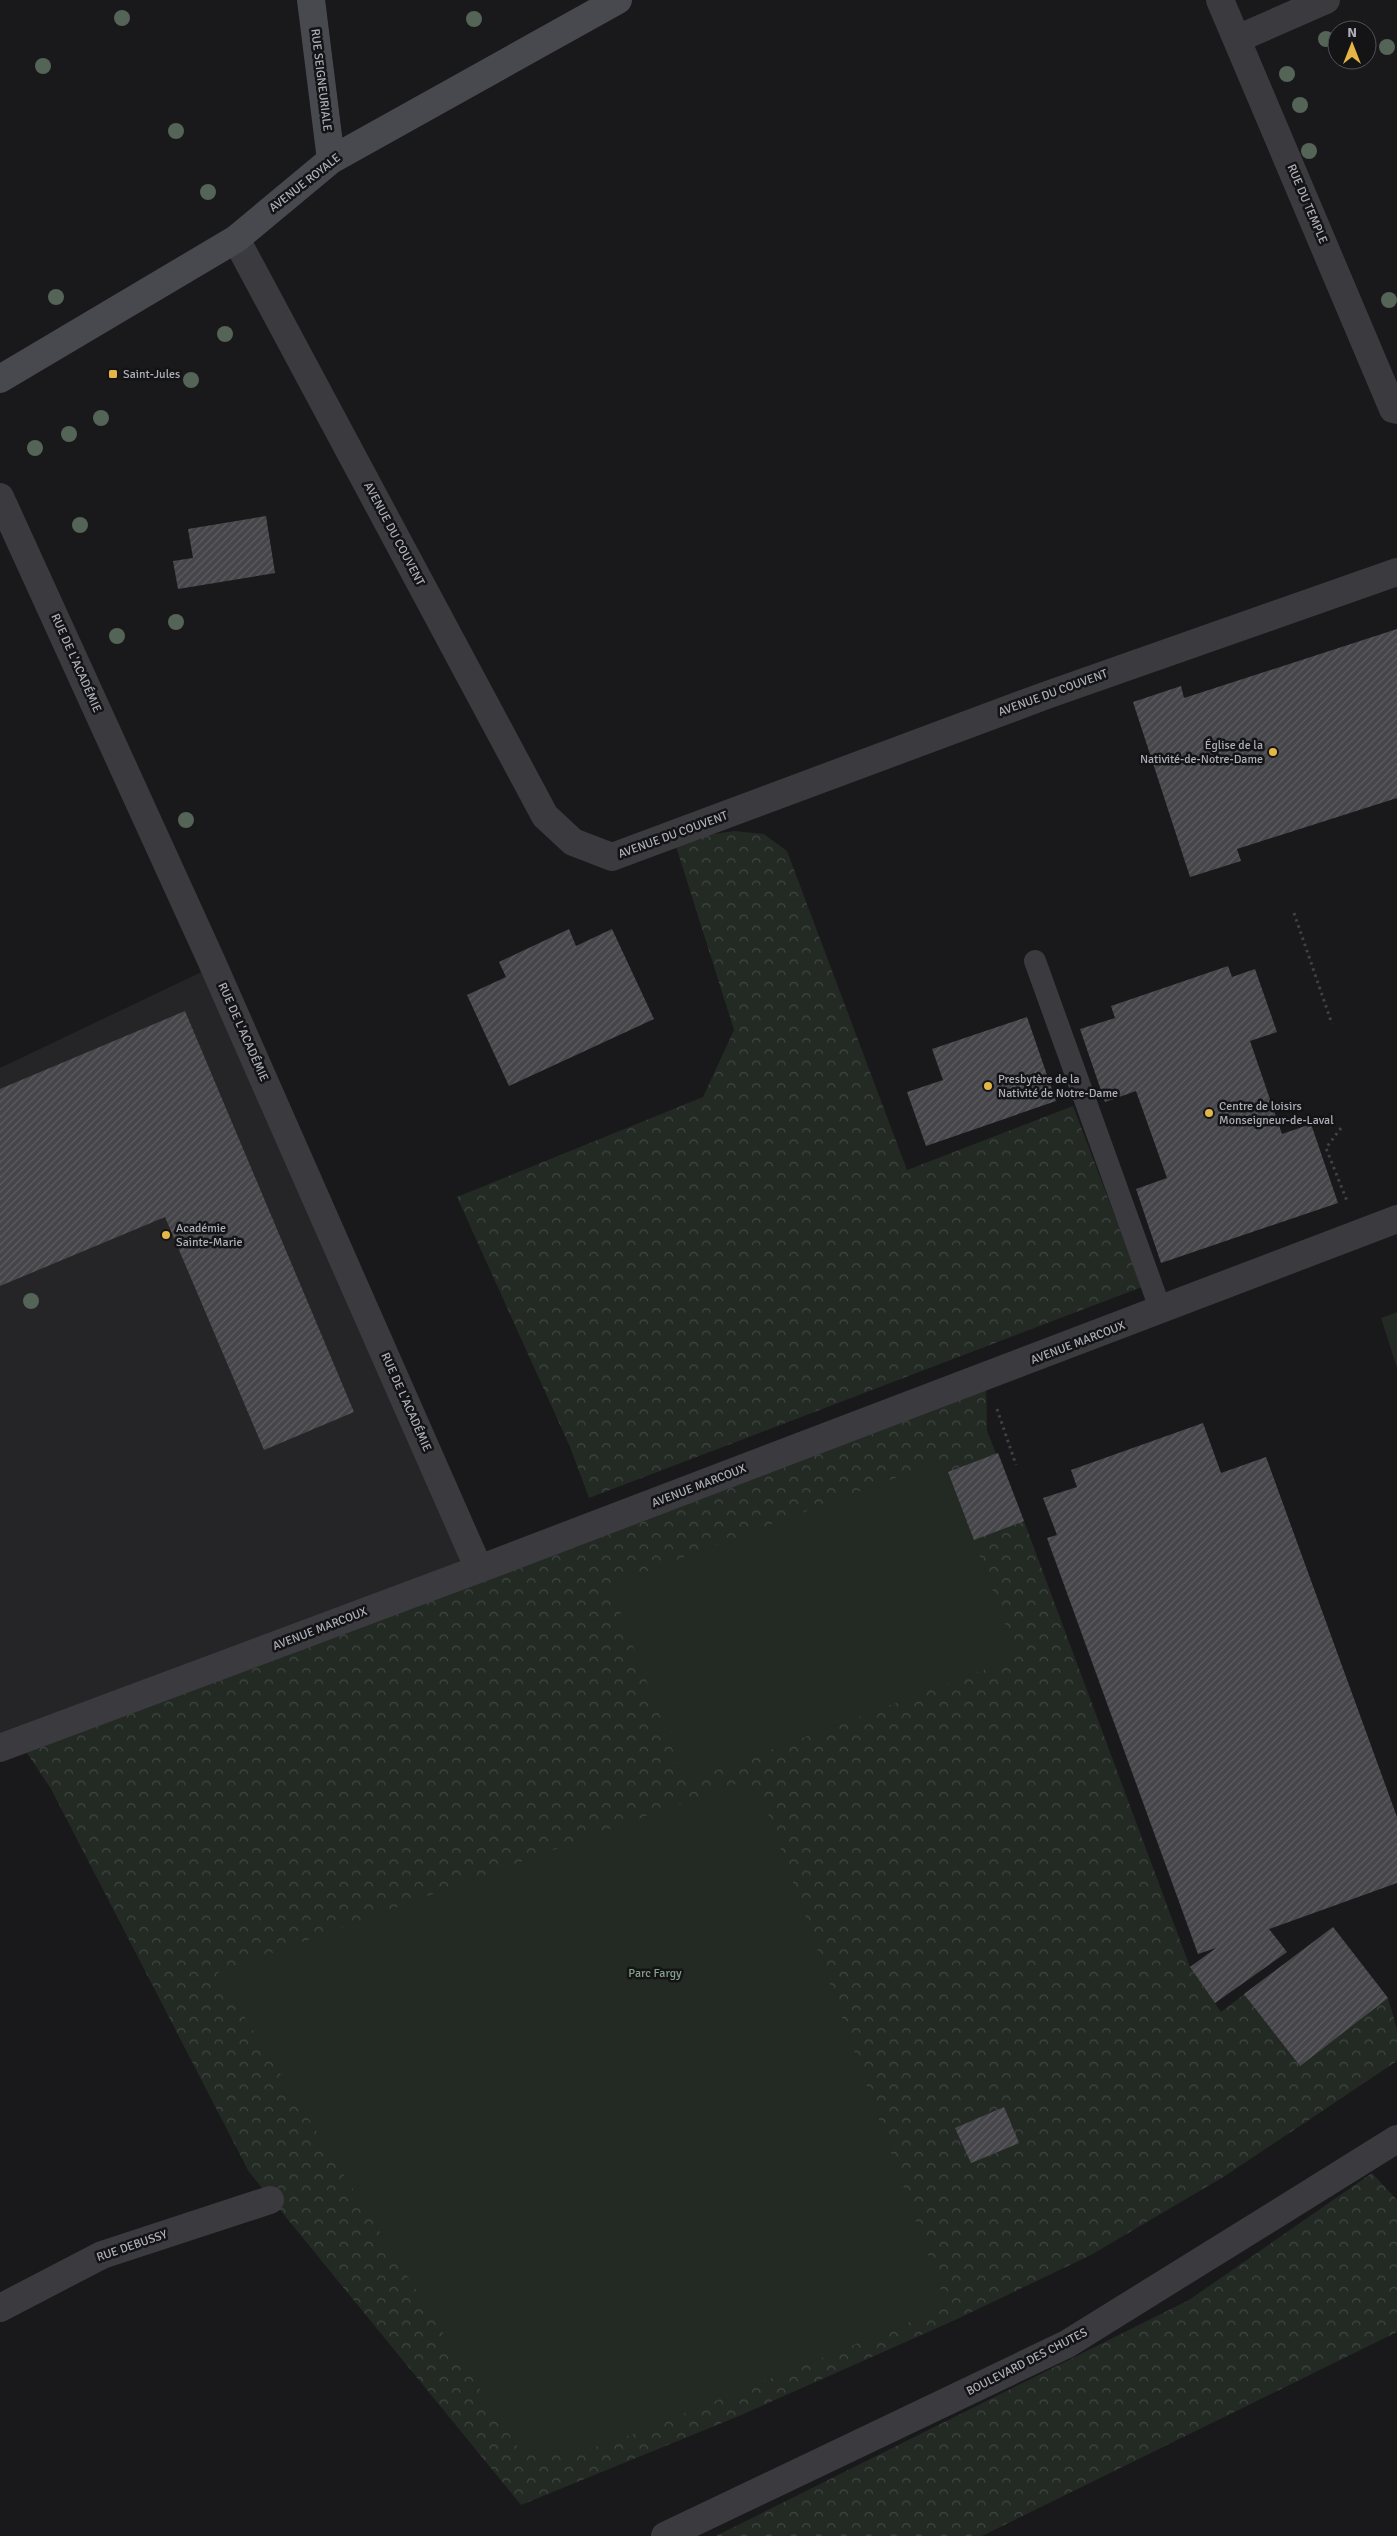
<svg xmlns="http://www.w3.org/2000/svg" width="1397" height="2536" viewBox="0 0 1397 2536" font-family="Signika,sans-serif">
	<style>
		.built { fill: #252527 }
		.forest { fill: url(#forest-crowns) }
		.garden { fill: #232a24 }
		.building { fill: url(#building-hatch) }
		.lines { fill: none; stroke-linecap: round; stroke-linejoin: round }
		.path { stroke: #404146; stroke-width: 3; stroke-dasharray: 2.5 4; stroke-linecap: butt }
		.lane { stroke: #3a3a3f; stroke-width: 22 }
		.street { stroke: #3a3a3f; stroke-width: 28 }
		.secondary { stroke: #48494f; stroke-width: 28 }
		.tree { fill: #546456 }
		.poi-dot { fill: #e4b647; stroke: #141315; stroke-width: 2 }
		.labels { text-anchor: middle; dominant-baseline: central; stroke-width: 5; stroke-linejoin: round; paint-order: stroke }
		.street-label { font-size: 12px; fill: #acafb9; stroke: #141315 }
		.poi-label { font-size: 12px; fill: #acafb9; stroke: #141315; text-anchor: start }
		.park-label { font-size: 12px; fill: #84a288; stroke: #141315 }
	</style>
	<defs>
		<pattern id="forest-crowns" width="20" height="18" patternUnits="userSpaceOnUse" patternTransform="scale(1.25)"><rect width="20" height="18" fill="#232a24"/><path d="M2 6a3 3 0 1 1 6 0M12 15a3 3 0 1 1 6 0" fill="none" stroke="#404642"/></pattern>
		<pattern id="building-hatch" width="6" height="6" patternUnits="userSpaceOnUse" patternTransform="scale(1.25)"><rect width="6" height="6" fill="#46464a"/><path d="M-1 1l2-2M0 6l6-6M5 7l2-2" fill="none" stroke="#5e5e62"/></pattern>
	</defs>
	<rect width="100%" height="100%" fill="#19181a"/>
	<path class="built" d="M214,966l265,603 -479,179v-680z"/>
	<path class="forest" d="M734,831l30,3 23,17 120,319 166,-64 69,181 -553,211 -19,-51 -113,-250 246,-100 31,-67 -60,-190z
		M986,1377l1,54 37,90 166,446 31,45 112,-85 55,71 9,31v32l-172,115 -134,79 -138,66 -214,95 -218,89 -272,-333 -198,-383 -32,-48z
		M1372,2173l25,27v132l-415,204h-266l473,-236z"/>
	<path class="garden" d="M1397,1312v56l-16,-50z
		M943,1460l75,197 -333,125 -75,-197z
		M734,1784l27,10 186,513 -316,128 -54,18 -58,-4 -67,-102 -235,-374z"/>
	<path class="building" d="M266,516l9,57 -97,16 -5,-28 20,-3 -5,-29z
		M1397,629v169l-160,51 4,12 -51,16 -57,-175 48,-16 3,12z
		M569,929l7,17 36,-17 42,90 -145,67 -42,-91 39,-18 -7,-15z
		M1228,966l4,11 23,-8 22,63 -27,9 32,93 29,-10 27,79 -177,60 -25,-74 31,-11 -31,-87 -31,11 -25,-73 35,-11 -4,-12z
		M185,1011l169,401 -90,38 -99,-233 -165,69v-197z
		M1027,1017l29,84 -130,45 -19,-54 36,-12 -11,-31z
		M1203,1423l18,50 45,-16 131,360v66l-128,46 18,23 -72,51 -25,-36 26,-19 -18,6 -151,-416 10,-3 -14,-37 34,-11 -6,-17z
		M998,1453l26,68 -50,19 -26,-68z
		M1333,1927l55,71 -88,68 -56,-72z
		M1004,2107l15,36 -48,20 -16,-35z"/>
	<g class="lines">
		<path class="path" d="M1294,913l38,111
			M1341,1128l-15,20 21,53
			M997,1409l19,56"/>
		<path class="lane" d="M1035,961l126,350"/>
		<path class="street" d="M1220,0l173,409 4,1
			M1237,39l89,-39
			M236,239l309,577 28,26 39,15 435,-162 350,-123
			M0,497l211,463 268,609
			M0,1748l479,-179 918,-350
			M0,2308l102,-53 168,-55
			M665,2536l402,-192 330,-205"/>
		<path class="secondary" d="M311,0l20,160
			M0,379l236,-140 95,-79 287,-160"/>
	</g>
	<g class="tree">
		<circle cx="122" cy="18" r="8"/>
		<circle cx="474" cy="19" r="8"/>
		<circle cx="1326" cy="39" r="8"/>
		<circle cx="1387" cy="47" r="8"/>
		<circle cx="43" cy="66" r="8"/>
		<circle cx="1287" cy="74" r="8"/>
		<circle cx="1300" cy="105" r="8"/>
		<circle cx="176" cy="131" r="8"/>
		<circle cx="1309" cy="151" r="8"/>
		<circle cx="208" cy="192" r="8"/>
		<circle cx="56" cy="297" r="8"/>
		<circle cx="1389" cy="300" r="8"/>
		<circle cx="225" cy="334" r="8"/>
		<circle cx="191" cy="380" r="8"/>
		<circle cx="101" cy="418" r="8"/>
		<circle cx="69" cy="434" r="8"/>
		<circle cx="35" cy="448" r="8"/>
		<circle cx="80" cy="525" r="8"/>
		<circle cx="176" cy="622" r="8"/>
		<circle cx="117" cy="636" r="8"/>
		<circle cx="186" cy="820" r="8"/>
		<circle cx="31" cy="1301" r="8"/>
	</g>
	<g class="poi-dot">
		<rect x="108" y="369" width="10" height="10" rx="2.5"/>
		<circle cx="1273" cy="752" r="5"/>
		<circle cx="988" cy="1086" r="5"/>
		<circle cx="1209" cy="1113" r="5"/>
		<circle cx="166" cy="1235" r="5"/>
	</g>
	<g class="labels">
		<g class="street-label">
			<text transform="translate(321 80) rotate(83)">RUE SEIGNEURIALE</text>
			<text transform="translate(305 183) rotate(-38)">AVENUE ROYALE</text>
			<text transform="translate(1307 204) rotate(67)">RUE DU TEMPLE</text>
			<text transform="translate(394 534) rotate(62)">AVENUE DU COUVENT</text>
			<text transform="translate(76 663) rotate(66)">RUE DE L'ACADÉMIE</text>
			<text transform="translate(1053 693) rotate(-20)">AVENUE DU COUVENT</text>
			<text transform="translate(673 835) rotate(-20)">AVENUE DU COUVENT</text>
			<text transform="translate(243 1032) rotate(66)">RUE DE L'ACADÉMIE</text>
			<text transform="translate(1078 1343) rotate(-21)">AVENUE MARCOUX</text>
			<text transform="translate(406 1402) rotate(66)">RUE DE L'ACADÉMIE</text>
			<text transform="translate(699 1486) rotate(-21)">AVENUE MARCOUX</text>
			<text transform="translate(320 1629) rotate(-21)">AVENUE MARCOUX</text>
			<text transform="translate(132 2246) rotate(-19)">RUE DEBUSSY</text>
			<text transform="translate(1027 2362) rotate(-27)">BOULEVARD DES CHUTES</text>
		</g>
		<g class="poi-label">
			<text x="123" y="374">Saint-Jules</text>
			<text x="1263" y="745" text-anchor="end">Église de la<tspan x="1263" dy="14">Nativité-de-Notre-Dame</tspan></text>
			<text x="998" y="1079">Presbytère de la<tspan x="998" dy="14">Nativité de Notre-Dame</tspan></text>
			<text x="1219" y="1106">Centre de loisirs<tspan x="1219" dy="14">Monseigneur-de-Laval</tspan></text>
			<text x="176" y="1228">Académie<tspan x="176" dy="14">Sainte-Marie</tspan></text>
		</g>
		<g class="park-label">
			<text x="655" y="1973">Parc Fargy</text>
		</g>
	</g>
	<g transform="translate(1352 45)"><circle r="24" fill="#141315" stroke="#515157"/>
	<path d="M0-4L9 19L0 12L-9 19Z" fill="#e4b647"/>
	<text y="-8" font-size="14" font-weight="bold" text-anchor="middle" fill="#acafb9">N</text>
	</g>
</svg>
